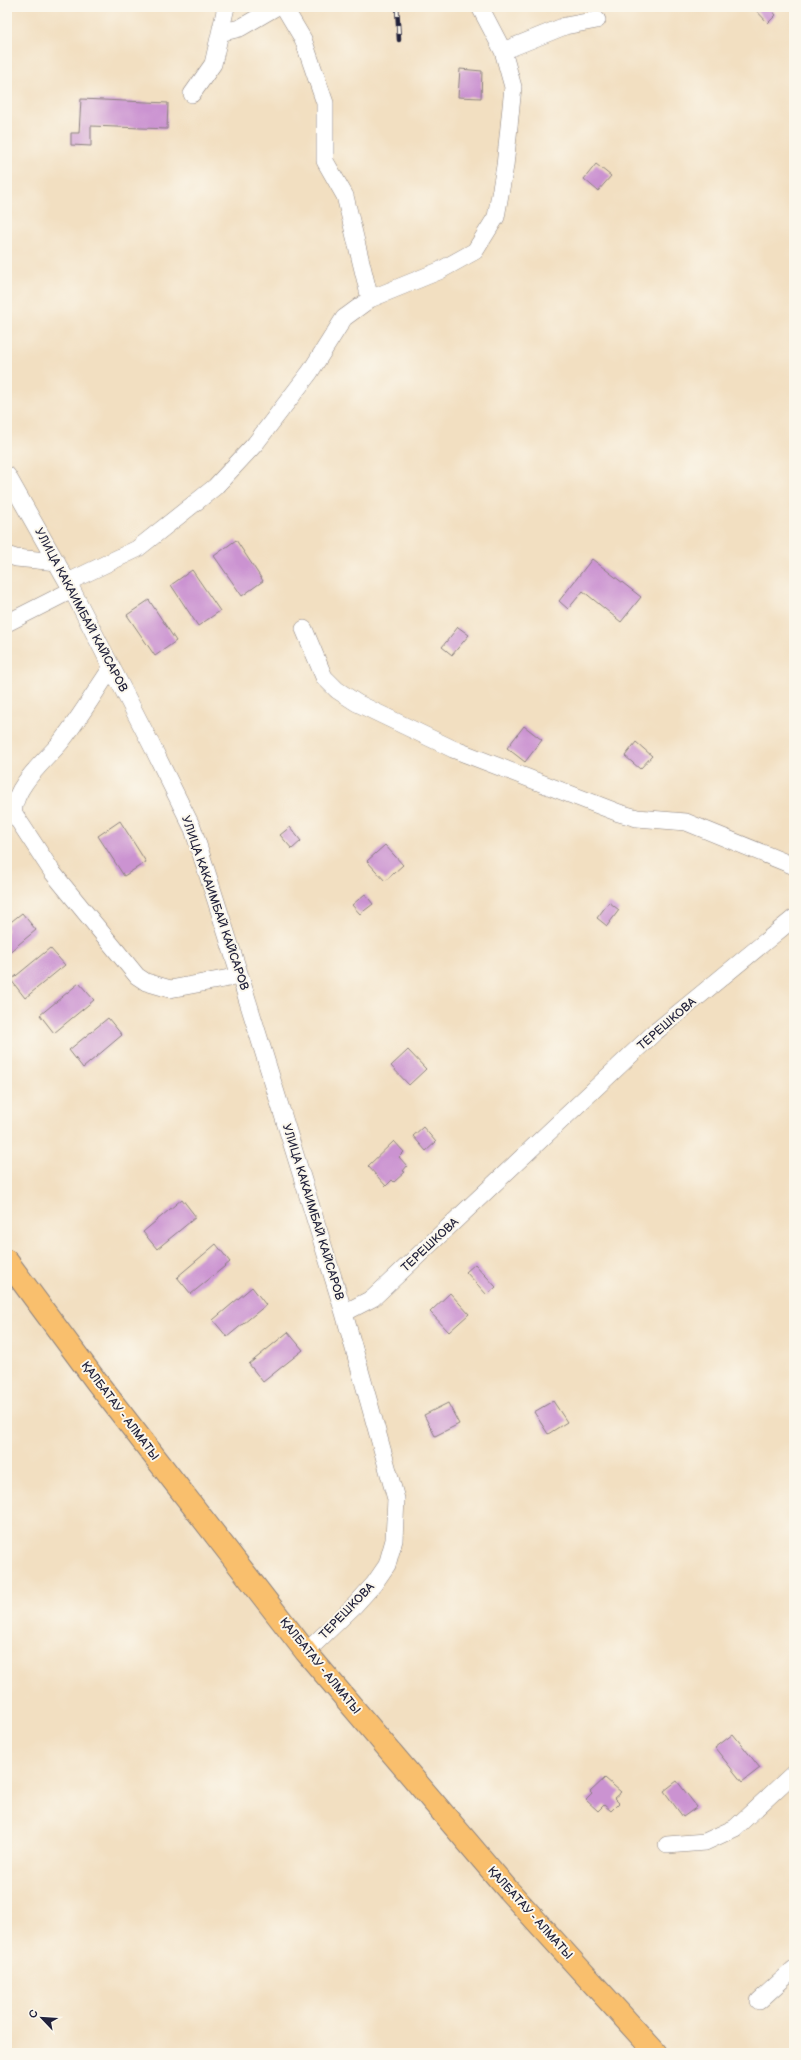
<svg xmlns="http://www.w3.org/2000/svg" width="801" height="2060" viewBox="0 0 801 2060" font-family="'Balsamiq Sans',sans-serif">
	<style>
		.building { fill: #cb93d1 }
		.lines { fill: none; stroke-linecap: round; stroke-linejoin: round }
		.minor-casing { stroke: #8a807e; stroke-width: 18 }
		.highway-casing { stroke: #8a807e; stroke-width: 24 }
		.minor { stroke: #fff; stroke-width: 17 }
		.highway { stroke: #f9bf6d; stroke-width: 22 }
		.rail-casing { stroke: #22223b; stroke-width: 4.5 }
		.rail { stroke: #fbf7ec; stroke-width: 3; stroke-dasharray: 9; stroke-linecap: butt }
		.labels { text-anchor: middle; dominant-baseline: central; stroke-width: 4; stroke-linejoin: round; paint-order: stroke }
		.street-label { font-size: 12px; fill: #22223b; stroke: #fbf7ec }
	</style>
	<rect width="100%" height="100%" fill="#fbf7ec"/>
	<filter id="ink" filterUnits="userSpaceOnUse"><feTurbulence type="fractalNoise" baseFrequency=".025" numOctaves="2"/><feDisplacementMap in="SourceGraphic" scale="8" xChannelSelector="R" yChannelSelector="G"/><feConvolveMatrix kernelMatrix="1 2 1 2 8 2 1 2 1" color-interpolation-filters="sRGB"/></filter>
	<filter id="wash" filterUnits="userSpaceOnUse"><feTurbulence type="fractalNoise" baseFrequency=".012" numOctaves="4" result="noise"/><feDisplacementMap in="SourceGraphic" scale="16" xChannelSelector="R" yChannelSelector="G"/><feGaussianBlur stdDeviation="0.9" result="paint"/><feColorMatrix in="noise" values="0 0 0 0 0 0 0 0 0 0 0 0 0 0 0 0 0 1.4 0 .05"/><feComposite in="paint" operator="in"/></filter>
	<g filter="url(#wash)">
		<rect width="100%" height="100%" fill="#f2dfc1"/>
		<g id="blocks">
			<path class="building" d="M753,7h16l7,8 -8,8z
				M460,69l22,2 -1,27 -23,-1z
				M81,99l87,4 -1,26 -76,-3v20l-20,-1v-12h8z
				M596,164l15,12 -13,15 -14,-12z
				M236,540l27,41 -21,15 -28,-40z
				M592,559l49,38 -20,25 -38,-31 -15,18 -9,-8z
				M192,570l28,41 -22,15 -27,-41z
				M149,600l27,41 -21,15 -28,-41z
				M458,627l11,8 -17,20 -10,-8z
				M524,726l18,14 -17,22 -18,-14z
				M636,742l16,14 -12,13 -15,-13z
				M120,821l26,41 -22,14 -26,-40z
				M290,827l11,14 -9,8 -12,-14z
				M385,845l18,20 -18,16 -18,-20z
				M365,894l8,10 -13,10 -8,-9z
				M609,902l10,8 -12,16 -10,-8z
				M22,913l14,17 -29,24v-29z
				M50,948l15,17 -40,33 -14,-18z
				M79,983l15,17 -40,33 -14,-18z
				M108,1018l14,17 -39,33 -14,-18z
				M408,1050l18,19 -17,16 -18,-19z
				M423,1127l13,15 -10,9 -13,-15z
				M394,1141l10,11 -5,5 8,9 -4,5 2,1 -11,10 -2,-2 -6,6 -18,-20z
				M182,1199l14,18 -39,32 -14,-17z
				M216,1244l14,18 -39,32 -14,-17z
				M475,1264l21,23 -9,8 -21,-23z
				M252,1287l14,18 -39,32 -14,-17z
				M450,1293l19,21 -20,18 -19,-20z
				M288,1332l15,18 -40,32 -14,-18z
				M553,1401l14,21 -19,12 -14,-22z
				M448,1403l11,21 -24,12 -11,-21z
				M733,1734l27,34 -18,14 -27,-34z
				M605,1778l16,14 -7,6 5,5 -8,8 -7,-6 -6,6 -12,-11 6,-6 -2,-2z
				M677,1781l20,26 -14,10 -19,-26z"/>
		</g>
	</g>
	<g filter="url(#ink)">
		<use href="#blocks" fill-opacity="0" stroke="#8a807e" stroke-width="1"/>
		<g class="lines">
			<defs>
				<path id="minor" d="M284,7l19,32 22,64v58l20,35 25,103
					M220,33l20,-5 36,-21
					M503,51l62,-25 32,-6
					M192,94l21,-30 13,-57
					M7,475l65,115 80,156 41,83 47,147 104,337 52,186 -2,41 -7,25 -13,19 -19,21 -49,47
					M7,555l9,3 41,4
					M68,582l69,-33 78,-62 40,-43 55,-72 34,-54 26,-19 69,-28 36,-20 21,-34 9,-51 8,-79 -10,-36 -23,-44
					M7,623l65,-33
					M304,629l20,48 13,13 20,13 96,46 166,64 18,5 49,4 108,44
					M112,667c-17,25 -33,52 -52,76 -17,20 -44,41 -47,69l40,61 84,103 9,6 24,7 70,-13
					M344,1313l29,-15 281,-265 140,-115
					M667,1845l38,-3 30,-14 59,-55
					M759,2001l35,-32"/>
				<path id="highway" d="M7,1261l89,120 210,271 203,239 147,162"/>
			</defs>
			<use href="#minor" class="minor-casing"/>
			<use href="#highway" class="highway-casing"/>
			<use href="#minor" class="minor"/>
			<use href="#highway" class="highway"/>
			<defs>
				<path id="rail" d="M397,7l2,33"/>
			</defs>
			<use href="#rail" class="rail-casing"/>
			<use href="#rail" class="rail"/>
		</g>
	</g>
	<g class="labels">
		<g class="street-label">
			<text transform="translate(81 610) rotate(62)">УЛИЦА КАКАИМБАЙ КАЙСАРОВ</text>
			<text transform="translate(215 903) rotate(71)">УЛИЦА КАКАИМБАЙ КАЙСАРОВ</text>
			<text transform="translate(667 1024) rotate(-41)">ТЕРЕШКОВА</text>
			<text transform="translate(313 1212) rotate(73)">УЛИЦА КАКАИМБАЙ КАЙСАРОВ</text>
			<text transform="translate(430 1245) rotate(-43)">ТЕРЕШКОВА</text>
			<text transform="translate(120 1411) rotate(53)">ҚАЛБАТАУ - АЛМАТЫ</text>
			<text transform="translate(347 1611) rotate(-46)">ТЕРЕШКОВА</text>
			<text transform="translate(320 1666) rotate(51)">ҚАЛБАТАУ - АЛМАТЫ</text>
			<text transform="translate(530 1913) rotate(48)">ҚАЛБАТАУ - АЛМАТЫ</text>
		</g>
	</g>
	<rect width="801" height="2060" fill="none" stroke="#fbf7ec" stroke-width="24"/>
	<g transform="translate(42 2018) rotate(295)" stroke="#fbf7ec" stroke-width="3" paint-order="stroke">
	<path d="M0-3L7 15L0 10L-7 15Z" fill="#22223b"/>
	<text y="-6" font-size="11" font-weight="bold" text-anchor="middle" fill="#22223b">С</text>
	</g>
</svg>
